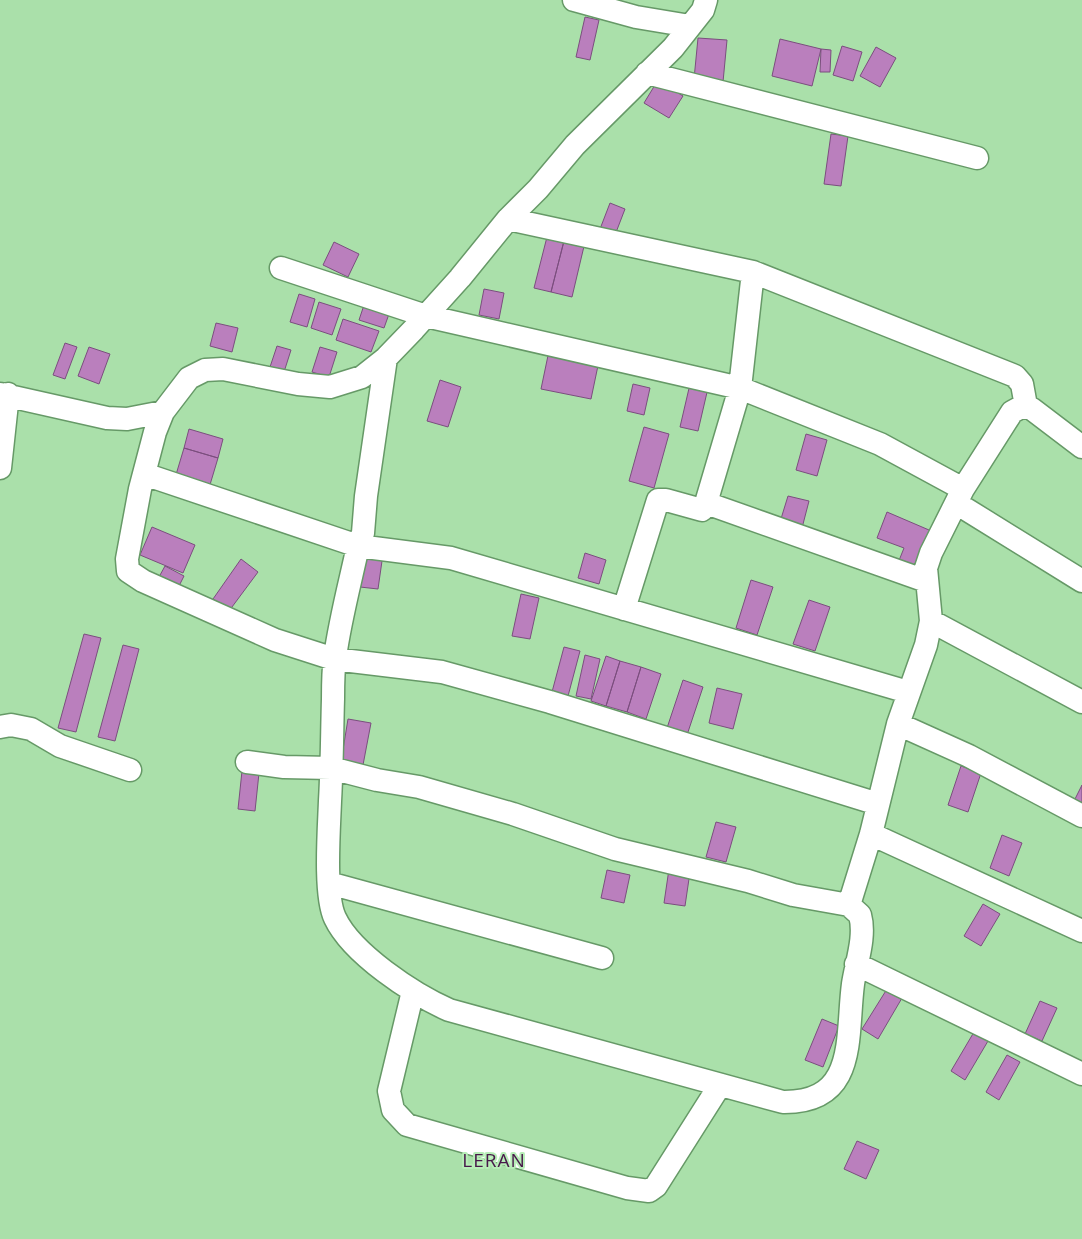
<svg xmlns="http://www.w3.org/2000/svg" width="1082" height="1239" viewBox="0 0 1082 1239" font-family="'Open Sans',sans-serif">
	<style>
		.building { fill: #ba7fbd; stroke: #7b4e7e }
		.lines { fill: none; stroke-linecap: round; stroke-linejoin: round }
		.minor-casing { stroke: #669967; stroke-width: 25 }
		.minor { stroke: #fff; stroke-width: 22 }
		.labels { text-anchor: middle; dominant-baseline: central; stroke-width: 4; stroke-linejoin: round; paint-order: stroke }
		.quarter-label { font-size: 19px; letter-spacing: 1px; fill: #47184a; stroke: #b7edb7 }
	</style>
	<rect width="100%" height="100%" fill="#aae0aa"/>
	<path class="building" d="M585,17l14,3 -9,40 -14,-3z
		M698,38l29,2 -4,42 -29,-3z
		M780,39l41,10 -9,37 -40,-10z
		M842,46l20,6 -9,29 -20,-6z
		M876,47l20,11 -16,29 -20,-11z
		M821,49l10,1 -1,22h-10z
		M658,80l25,16 -14,22 -25,-15z
		M831,134l17,2 -7,50 -17,-2z
		M610,203l15,6 -10,26 -15,-6z
		M548,233l17,4 -14,55 -17,-4z
		M565,237l20,5 -13,55 -21,-5z
		M334,242l25,12 -11,23 -25,-12z
		M484,289l20,4 -5,26 -20,-4z
		M299,294l16,5 -8,28 -17,-5z
		M319,302l22,7 -9,26 -21,-7z
		M364,305l25,9 -5,14 -25,-8z
		M343,319l36,12 -8,21 -35,-12z
		M216,323l22,5 -6,24 -22,-6z
		M65,343l12,4 -12,32 -12,-4z
		M277,346l14,4 -7,22 -14,-5z
		M550,346l50,10 -9,43 -50,-10z
		M89,347l21,7 -11,30 -21,-8z
		M320,347l17,5 -8,25 -17,-5z
		M440,380l21,7 -13,40 -21,-6z
		M633,384l17,4 -6,27 -17,-4z
		M690,384l18,4 -10,43 -18,-4z
		M644,427l25,7 -15,54 -25,-7z
		M189,429l34,10 -5,19 -34,-10z
		M806,434l21,6 -10,36 -21,-6z
		M184,448l34,10 -9,30 -34,-10z
		M788,496l21,5 -7,27 -22,-6z
		M887,512l49,21 -17,43 -23,-8 8,-20 -27,-10z
		M152,527l43,18 -12,28 -43,-18z
		M364,552l19,2 -5,35 -18,-2z
		M585,553l21,7 -7,24 -21,-6z
		M241,559l17,13 -29,39 -16,-12z
		M165,566l19,10 -5,10 -20,-9z
		M751,580l22,7 -16,48 -21,-7z
		M521,594l18,4 -9,41 -18,-3z
		M809,600l21,7 -15,44 -22,-7z
		M84,634l17,4 -25,94 -18,-4z
		M123,645l16,4 -24,92 -17,-4z
		M564,647l16,4 -12,45 -16,-4z
		M585,655l15,4 -9,40 -15,-3z
		M606,656l14,5 -14,45 -15,-5z
		M620,661l21,6 -14,45 -21,-6z
		M641,667l20,7 -15,45 -19,-7z
		M683,680l20,7 -16,48 -20,-7z
		M717,688l25,6 -9,35 -24,-6z
		M348,719l23,4 -8,42 -22,-3z
		M961,766l20,7 -13,39 -20,-7z
		M242,771l17,2 -4,38 -17,-2z
		M1082,785v22l-9,-4z
		M716,822l20,5 -10,35 -20,-5z
		M1002,835l20,8 -13,33 -19,-8z
		M669,869l21,3 -5,34 -21,-3z
		M607,870l23,5 -6,28 -23,-5z
		M983,904l17,10 -19,32 -17,-10z
		M887,989l15,9 -24,41 -16,-10z
		M1040,1001l17,7 -15,33 -17,-7z
		M822,1019l17,7 -16,41 -18,-7z
		M974,1032l14,9 -23,39 -14,-9z
		M1007,1055l13,7 -21,38 -13,-8z
		M857,1141l22,9 -13,29 -22,-10z"/>
	<g class="lines">
		<defs>
			<path id="minor" d="M574,0l62,17 54,9
				M706,0l-3,10 -30,38 -98,97 -37,44 -30,30 -48,59 -46,51 -28,29 -24,19 -32,10 -32,-3 -75,-15 -18,1 -16,8 -26,34 -8,20 -15,57 -13,70 1,12 15,10 132,59 59,19 108,13 108,30 328,102
				M647,73l330,85
				M508,219l245,53 262,104 7,8 4,22
				M281,268l145,48 314,72 140,56 83,45
				M386,358l-20,138 -3,37 -5,13 93,12 457,134
				M0,394l107,24 20,1 36,-7
				M0,468l8,-74
				M144,474l214,72c-8,37 -18,74 -23,111 -2,14 -2,28 -2,42 -1,34 -1,68 -3,102 -1,28 -6,94 5,117 17,36 78,76 114,92l334,92c75,1 63,-65 70,-118 3,-21 13,-47 7,-69l-11,-10 -56,-10 -45,-14 -133,-32 -102,-35 -94,-27 -42,-7 -46,-12 -47,-1 -37,-5
				M706,503l220,78
				M956,503l126,78
				M624,609l34,-109h8l36,10 4,-7 34,-115 13,-116
				M931,621l151,81
				M898,724l71,32 113,60
				M0,727l11,-2 20,4 29,17 70,24
				M871,834l211,97
				M329,883l273,75
				M849,905l22,-71 27,-110 28,-79 5,-24 -5,-53 5,-15 32,-64 49,-77 11,-6 9,3 50,38
				M856,964l226,110
				M413,991l-24,100 4,19 14,15 220,63 22,3 7,-5 64,-101"/>
		</defs>
		<use href="#minor" class="minor-casing"/>
		<use href="#minor" class="minor"/>
	</g>
	<g class="labels">
		<g class="quarter-label">
			<text x="494" y="1160">LERAN</text>
		</g>
	</g>
</svg>
